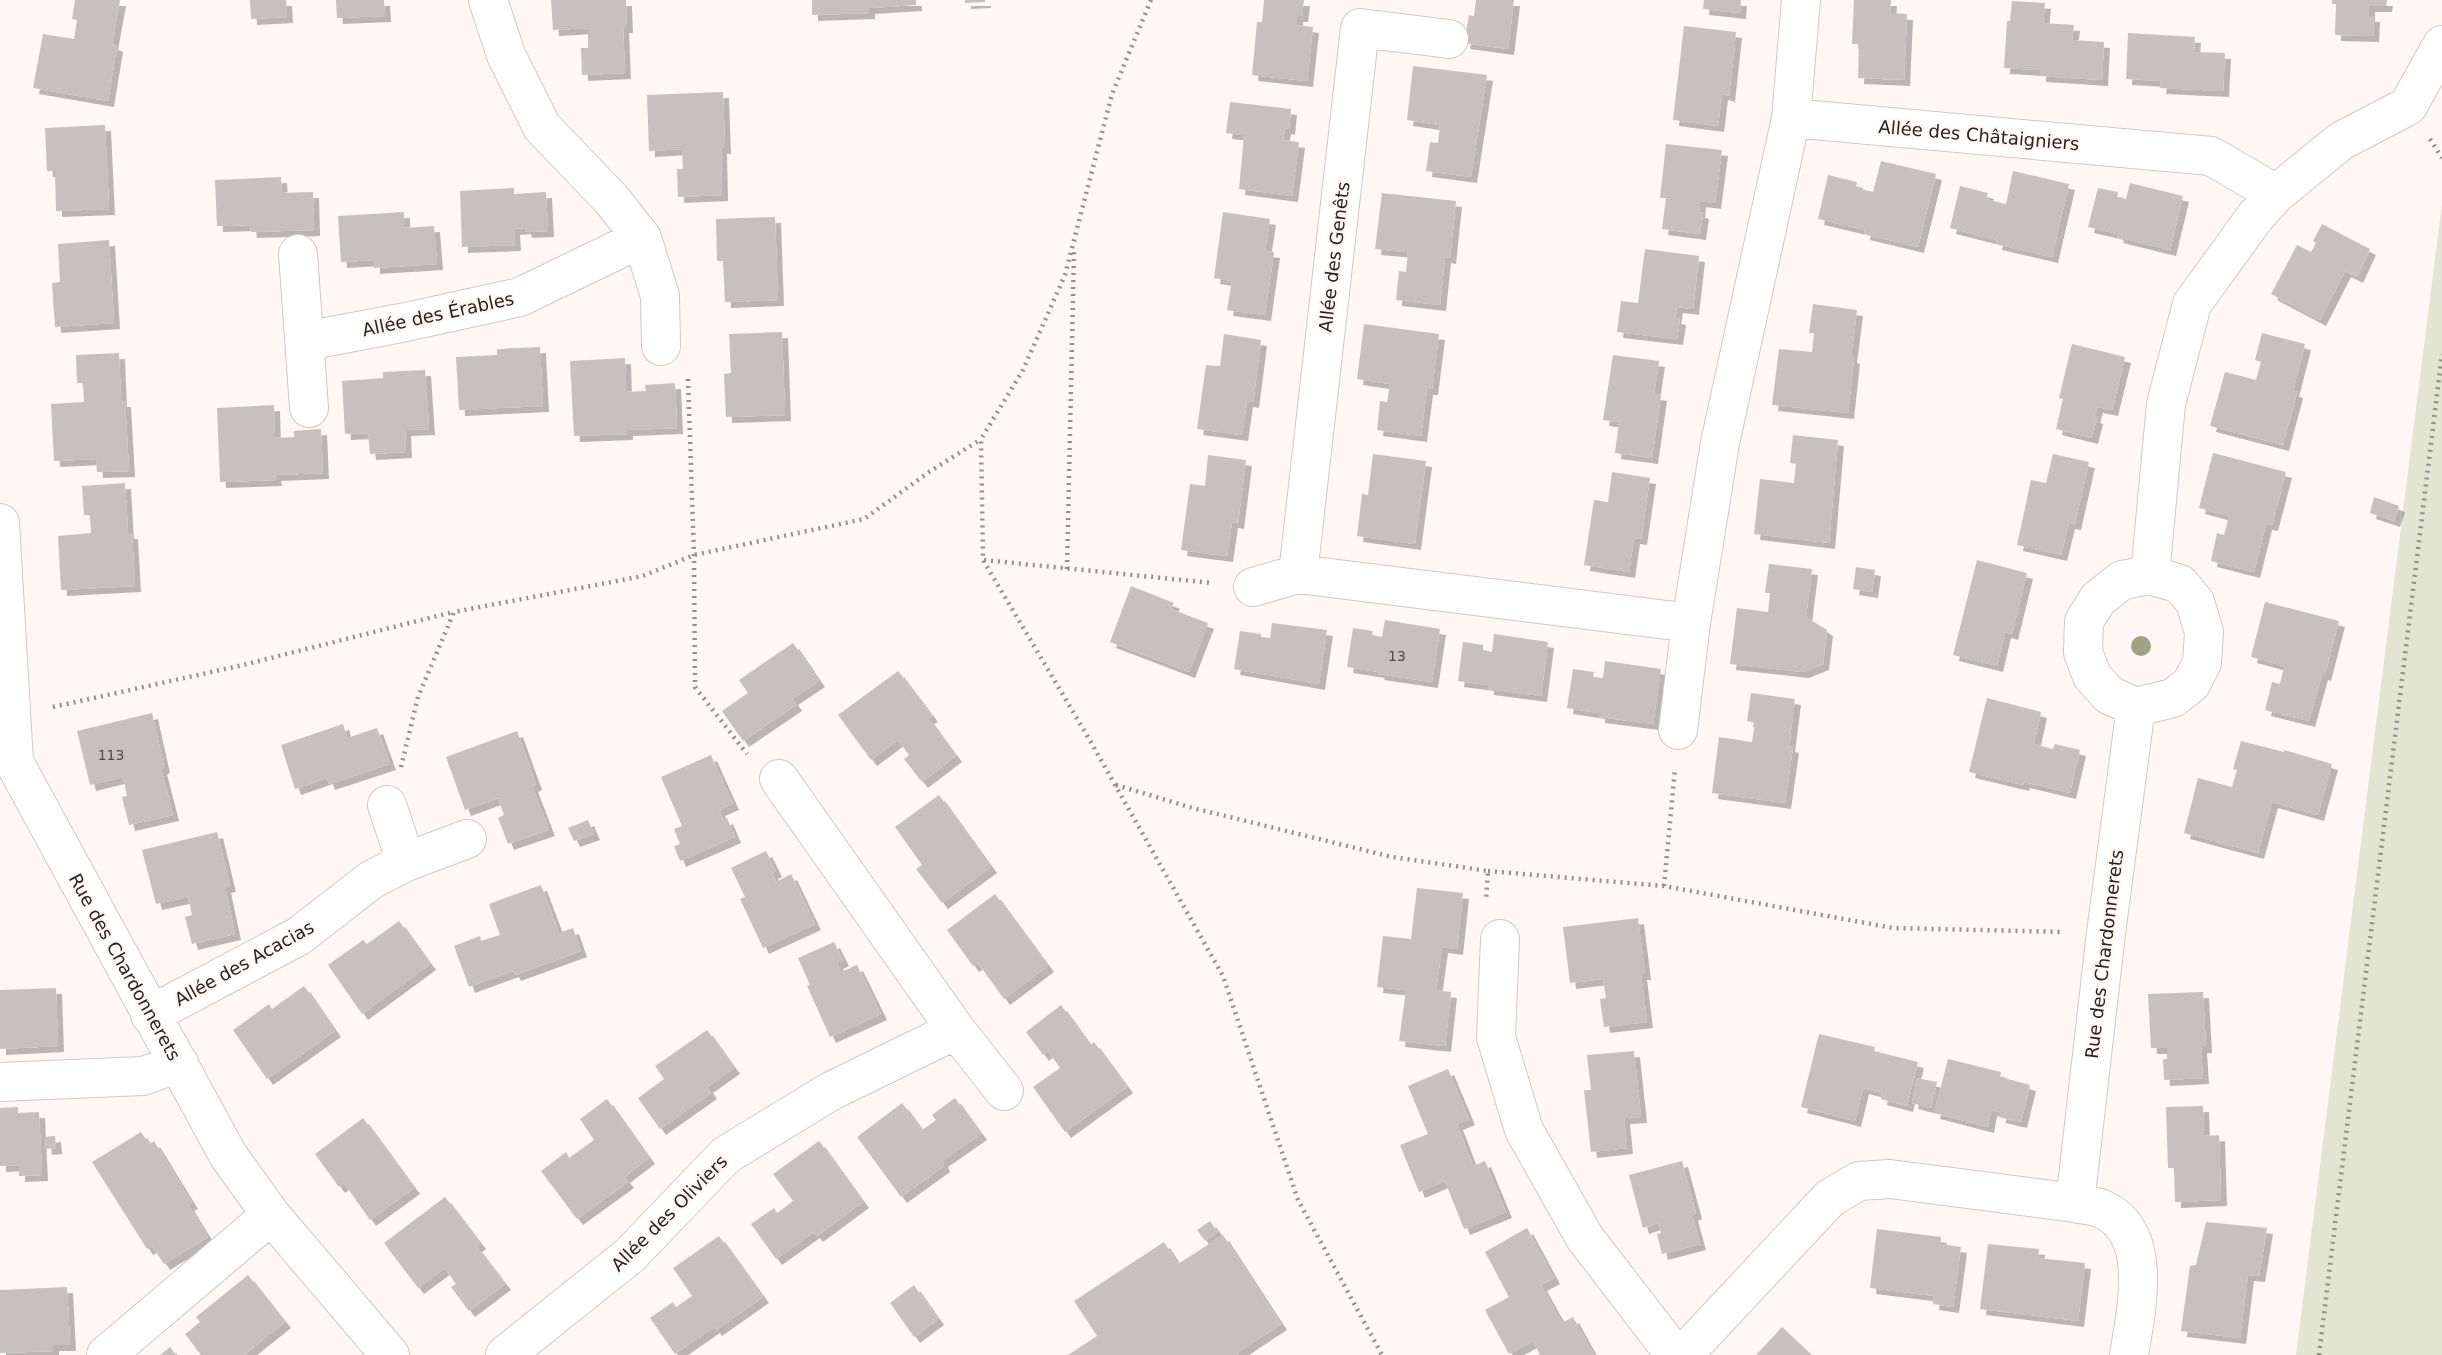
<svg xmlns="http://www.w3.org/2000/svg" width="2442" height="1355" viewBox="0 0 2442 1355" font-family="'DejaVu Sans',sans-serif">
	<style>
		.green { fill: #e1e5d1 }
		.building { fill: #c7c0be; filter: url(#shadow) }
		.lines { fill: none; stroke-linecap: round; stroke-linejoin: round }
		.minor-casing { stroke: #cfc9c6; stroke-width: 40 }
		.path { stroke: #948f8d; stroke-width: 4.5; stroke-dasharray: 2 5; stroke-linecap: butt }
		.minor { stroke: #fff; stroke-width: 38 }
		.tree { fill: #a0a185 }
		.labels { text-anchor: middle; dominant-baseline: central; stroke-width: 5; stroke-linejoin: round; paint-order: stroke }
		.number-label { font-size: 14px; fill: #4f4b4a }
		.street-label { font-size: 18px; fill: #272423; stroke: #fef7f4 }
	</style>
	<defs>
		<filter id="shadow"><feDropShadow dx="6" dy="6" stdDeviation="0" flood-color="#0004"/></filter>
	</defs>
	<rect width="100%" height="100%" fill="#fef7f4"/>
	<path class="green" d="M2442,204v1151h-146z"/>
	<path class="building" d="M75,0h45l-8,44 5,2 -9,55 -75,-13 10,-54 31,5 3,-19 -5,-1z
		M250,0h36l1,17 -36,2z
		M336,0h48l1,16 -48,2z
		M551,0h75l1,27h-4l2,46 -43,2 -1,-27h7v-20l-35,2z
		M812,0h104v5l-47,3v5l-57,2z
		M965,0h20v2l-20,1z
		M1264,0h40l-2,16h-5v9l16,2 -6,54 -55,-6 5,-53h5z
		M1476,0h38l-6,49 -44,-6 5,-28 5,1z
		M1704,0h37l-1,13 -37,-4z
		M1854,0h37l-1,13 17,1 -3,66 -46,-2 1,-34h-7z
		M2332,0h55l-1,6h-17v10h5l-1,20 -38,-1 1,-31h-4z
		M2012,1l33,2 -2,20 31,2 -2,15 32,2 -2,38 -62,-4v-6l-36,-2 3,-47h3z
		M1684,26l52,6 -7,64 -7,-2 -4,32 -45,-6z
		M2128,33l67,4 -1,15 31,1 -2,38 -63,-3 1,-7 -35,-2z
		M1413,66l74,9 -16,102 -45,-6 4,-29 8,1 2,-18 -33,-5z
		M723,92l2,56h-4l1,47 -44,2 -1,-28h6l-1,-20 -33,2 -2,-56z
		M1230,102l61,7 -2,20 -4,-1 -2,12 16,2 -7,54 -53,-7 5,-54 -18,-2z
		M105,125l4,84 -53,2 -1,-40h-8l-2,-43z
		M1666,144l56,6 -7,53 -15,-2 -1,11 4,1 -3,21 -38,-5 4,-31h-6z
		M1881,161l55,13 -18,73 -54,-13 1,-4 -47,-11 10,-44 29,7 -1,6 17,4z
		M2013,171l56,13 -17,73 -56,-13 1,-4 -47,-12 10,-42 28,7 -2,6 20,5z
		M281,177l1,16 31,-1 1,38 -63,2 -1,-7 -33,1 -2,-46z
		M2130,183l53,13 -13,54 -53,-13 1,-3 -30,-7 10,-39 20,4 -1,5 9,2z
		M514,188v6l32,-2 2,39 -22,1 -1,-4 -11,1 1,16 -53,2 -2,-56z
		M1382,193l74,8 -6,57 -5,-1 -5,48 -44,-5 3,-29 7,1 2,-20 -33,-3z
		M404,212v16l30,-2 3,38 -63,4v-8l-33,2 -3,-46z
		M1223,212l47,7 -5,32 9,1 -9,63 -38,-5 5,-29 -18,-3z
		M775,217l3,83 -53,2 -2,-41h-6l-1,-42z
		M2322,224l48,25 -13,28 -12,-6 -25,49 -49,-26 26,-49 14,7 5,-9 -3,-2z
		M109,240l5,83 -59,4 -3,-44 8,-1 -2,-38z
		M1645,249l54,7 -6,53 -16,-2 -2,11 5,1 -3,20 -60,-7 4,-31 17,2z
		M1813,304l44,6 -6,47 3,1 -6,55 -76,-8 7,-56 33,3 2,-19h-5z
		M1364,324l75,10 -7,55h-5l-6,47 -44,-6 3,-29 7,1 3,-18 -33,-5z
		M782,332l3,83 -59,2 -2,-43 7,-1 -2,-39z
		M2262,333l43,11 -12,47 4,1 -14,53 -73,-19 15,-54 31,8 5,-18 -6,-2z
		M1224,334l37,6 -8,62 -6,-1 -5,34 -45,-6 9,-64 14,1z
		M2072,344l53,13 -13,53 -15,-3 -3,10 3,1 -5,20 -36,-9 7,-30 -4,-1z
		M540,347l3,59 -84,4 -3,-53 41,-2v-6z
		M119,353l2,48h4l4,70 -32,1 -1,-13 -42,2 -3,-57 33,-2 -1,-19h-6l-1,-28z
		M1613,355l46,6 -5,33 7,1 -9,63 -37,-5 4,-31 -16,-2z
		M625,358l1,34 20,-1 -1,-6 30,-2 2,45 -50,2v4l-53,2 -4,-75z
		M425,370l4,59 -24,1 1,22 -36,2 -2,-21 -23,1 -3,-53 41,-3v-6z
		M274,405l1,33 19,-1v-6l27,-2 2,44 -48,2 1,5 -56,2 -3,-74z
		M1793,435l45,5 -9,103 -75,-9 6,-55 34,4 2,-19 -6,-1z
		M2213,453l73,19 -14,53 -6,-1 -12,48 -43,-11 6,-28 7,2 5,-19 -30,-8z
		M1373,454l53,7 -11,83 -58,-8 5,-42 6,1z
		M2053,454l36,8 -14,62 -6,-1 -8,32 -44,-10 14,-65 15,3z
		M1208,455l38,5 -8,63 -6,-1 -5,34 -46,-6 9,-66 15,2z
		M1612,472l38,6 -9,61 -7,-1 -5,34 -45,-7 10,-65 14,2z
		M125,483l3,50h4l3,53 -74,4 -3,-54 33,-3 -1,-18h-6l-2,-29z
		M2374,497l25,9 -5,15 -24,-8z
		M1977,560l50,13 -15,61 -7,-2 -8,34 -44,-11z
		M1769,564l43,5 -6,48 21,13 -4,34 -20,8 -73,-8 7,-56 31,4 2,-19h-5z
		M1856,567l19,3 -3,22 -19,-3z
		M1131,586l43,17 -3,6 37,14 -19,49 -79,-30z
		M2265,602l74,19 -14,54 -3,-1 -13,47 -44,-11 7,-28 8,2 4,-18 -33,-9z
		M1385,620l55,9 -8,53 -54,-8 1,-2 -32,-5 6,-39 20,3 -1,4 10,2z
		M1272,623l55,7 -8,54 -85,-15 6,-38 21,3v3l9,1z
		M1494,634l54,8 -7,54 -53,-7v-4l-30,-4 5,-39 20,3v5l9,2z
		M793,643l26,38 -27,18 4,6 -53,36 -21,-30 26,-18 -9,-13z
		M1605,661l56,8 -8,55 -54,-7v-4l-32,-5 6,-39 21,3 -1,5 10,1z
		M898,671l34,45 -4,2 28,38 -34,26 -18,-23 5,-4 -11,-15 -27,20 -33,-45z
		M1751,693l44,6 -6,47 4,1 -8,56 -73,-10 7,-56 33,5 3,-19 -8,-2z
		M1987,698l54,14 -7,32 19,5 2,-5 25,6 -10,43 -46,-11 -1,3 -54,-13z
		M152,713l12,54 -3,1 12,47 -44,10 -7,-28 5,-1 -4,-19 -33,8 -13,-54z
		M343,724l4,14 30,-10 13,36 -61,20 -2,-6 -32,11 -14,-44z
		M517,731l19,53 -4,2 17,44 -41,14 -10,-26 6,-3 -6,-17 -33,12 -19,-53z
		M2241,741l43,11v-2l48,14 -14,51 -46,-13 -14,51 -74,-20 14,-55 34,9 5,-17 -4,-1z
		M711,755l22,49 -14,6 4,10 4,-2 8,19 -55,24 -6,-15 6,-2 -6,-15 8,-3 -21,-49z
		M939,795l52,72 -49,36 -26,-34 6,-4 -27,-38z
		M588,820l6,14 -20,7 -6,-13z
		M217,832l13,54 -5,1 10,47 -43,10 -7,-27 7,-2 -4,-18 -32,7 -14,-54z
		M766,851l10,20 -4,2 4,9 15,-8 24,50 -52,24 -23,-49 5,-2 -14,-29z
		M541,885l18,48 14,-5 8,23 -66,24 -2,-4 -44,16 -15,-41 26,-10 1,5 19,-6 -11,-31z
		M1417,888l46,5 -6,56 -15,-2 -6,43 15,2 -6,54 -46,-5 7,-51 -29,-3 6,-51 28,3z
		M995,894l53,72 -44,33 -26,-36 -5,3 -26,-36z
		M1638,918l7,56h-4l6,48 -43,5 -4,-28 6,-1 -3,-19 -33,4 -7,-56z
		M399,921l31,43 -68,50 -34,-49 35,-25 4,4z
		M834,942l9,18 -6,3 4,9 16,-7 24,49 -51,23 -23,-51 3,-1 -12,-27z
		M304,986l31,45 -68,48 -34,-49 36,-26 3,5z
		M56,988l2,58 -58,3v-59z
		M2203,992l3,55h-5l2,31 -39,2 -1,-21h4v-11h-16l-3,-54z
		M1061,1005l29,40 4,-3 33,45 -62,45 -32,-45 27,-19 -12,-17 -5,4 -17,-23z
		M707,1030l27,38 -27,19 4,6 -51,36 -22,-31 26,-19 -9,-13z
		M1819,1034l56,13 -1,4 44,11 -11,44 -26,-7 1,-6 -19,-5 -8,33 -54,-14z
		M1634,1051l7,66 -17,1 3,30 -36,4 -7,-62h7l-4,-35z
		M1948,1059l53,13 -1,5 30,8 -9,37 -22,-5 2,-4 -10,-3 -3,17 -54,-14z
		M1448,1069l21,50 -12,5 16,42 12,-5 21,51 -42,17 -19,-48 -26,11 -19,-47 28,-11 -20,-48z
		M1917,1078l20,4 -6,26 -19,-5z
		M955,1098l26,36 -39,27 2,5 -43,31 -44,-60 45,-34 20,27 14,-10 -4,-5z
		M607,1099l42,59 -25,19 4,5 -51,37 -36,-48 25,-19 3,6 25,-18 -14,-21z
		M2203,1106l1,30 15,-1 2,65 -46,2 -1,-34h-6l-2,-61z
		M18,1107v6l21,-1 3,63 -23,1v-11l-19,1v-58z
		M363,1118l51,70 -44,32 -26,-37 -5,4 -24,-33z
		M141,1132l8,12 5,-3 38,62 -4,2 20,32 -44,27 -12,-18 -5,3 -55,-87z
		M55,1136l1,12 -10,1 -1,-12z
		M819,1141l44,61 -46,34 -3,-4 -38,27 -25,-35 23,-16 3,5 16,-12 -20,-27z
		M1682,1161l14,52 -4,2 8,29 -38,10 -5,-20 4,-1 -3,-10 -15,5 -14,-53z
		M445,1197l35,46 -4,3 29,38 -36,27 -18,-24 5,-3 -11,-16 -27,20 -34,-45z
		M1210,1221l8,11 -13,9 -8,-11z
		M2206,1222l61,6 -8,48 -11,-1 -8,63 -59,-7 9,-65 6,-1z
		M1527,1228l27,50 -13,7 21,38 11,-6 21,38h-54l-7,-14 -24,13 -24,-44 24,-13 -24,-45z
		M1877,1229l64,8v7l20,3 -8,60 -20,-3 1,-8 -64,-8z
		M1223,1235l58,89 -44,29 1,2h-170l29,-19 -23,-35 90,-59 14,22z
		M719,1236l44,61 -47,33 -2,-3 -39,27 -25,-36 23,-16 3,5 16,-11 -19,-28z
		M1988,1244l51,5 -1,9 47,5 -7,58 -98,-12z
		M248,1275l37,47 -41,33h-43l-16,-21 15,-12 -4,-5z
		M914,1285l24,34 -24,18 -24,-34z
		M67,1287l3,58h-17v6l-53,2v-63z
		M1782,1327l30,28h-56z
		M170,1347l6,8h-16z"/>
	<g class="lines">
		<defs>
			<path id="minor" d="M488,0l18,55 36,72 69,72 31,39 18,58 1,50
				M1449,39l-89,-11 -62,546 393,49 29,-180 71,-325 10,-118
				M1791,118l420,38 65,38
				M298,254l11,154
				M306,341l100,-19 114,-25 122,-59
				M0,523l14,239 214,393 43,60 119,140
				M2150,575l16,-171 26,-100 63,-87 21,-23 65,-53 67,-35 34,-61
				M2150,575l30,9 15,18 9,30 -2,31 -11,21 -18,14 -37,9 -27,-12 -17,-19 -9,-24 1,-31 14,-22 24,-19z
				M1253,587l45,-13
				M1678,730l13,-107
				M779,779l177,251 48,61
				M387,805l19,57
				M1500,939l-4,98 28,93 61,108 90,117
				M150,1015l149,-79 72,-56 35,-18 61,-23
				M0,1082l143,-6 36,-13
				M2075,1203l31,-270 30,-226
				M106,1355l165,-140
				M505,1355l125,-100 96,-100 105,-64 125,-61
				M1683,1355l147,-157 29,-17 31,-2 185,24c8,2 19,2 27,6 53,23 34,102 27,146"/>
		</defs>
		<use href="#minor" class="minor-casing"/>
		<path class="path" d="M1151,0l-39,94 -47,181 -42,95 -42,69 2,121 105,177 135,239 75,224 84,155
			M2430,139l12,19
			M688,379l6,176 1,132 52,67
			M984,560l228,23
			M1067,569l7,-318
			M53,707l190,-42 210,-53
			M401,767l17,-70 36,-85 189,-36 51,-21 170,-36 65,-47 51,-32
			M1116,785l77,23 199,49 96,14 -2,29
			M1488,871l176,15 229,42 171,4
			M1664,886l11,-117
			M2319,1355l123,-1001"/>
		<use href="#minor" class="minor"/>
	</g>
	<circle class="tree" cx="2141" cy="646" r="10"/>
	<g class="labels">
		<g class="number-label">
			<text x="1397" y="656">13</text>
			<text x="111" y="755">113</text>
		</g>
		<g class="street-label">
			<text transform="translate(1979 135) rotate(5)">Allée des Châtaigniers</text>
			<text transform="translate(1334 257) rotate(-83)">Allée des Genêts</text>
			<text transform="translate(438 314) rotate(-12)">Allée des Érables</text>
			<text transform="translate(2104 954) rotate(-83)">Rue des Chardonnerets</text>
			<text transform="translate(244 963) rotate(-29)">Allée des Acacias</text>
			<text transform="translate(125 967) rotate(61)">Rue des Chardonnerets</text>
			<text transform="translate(669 1213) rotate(-45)">Allée des Oliviers</text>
		</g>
	</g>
</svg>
